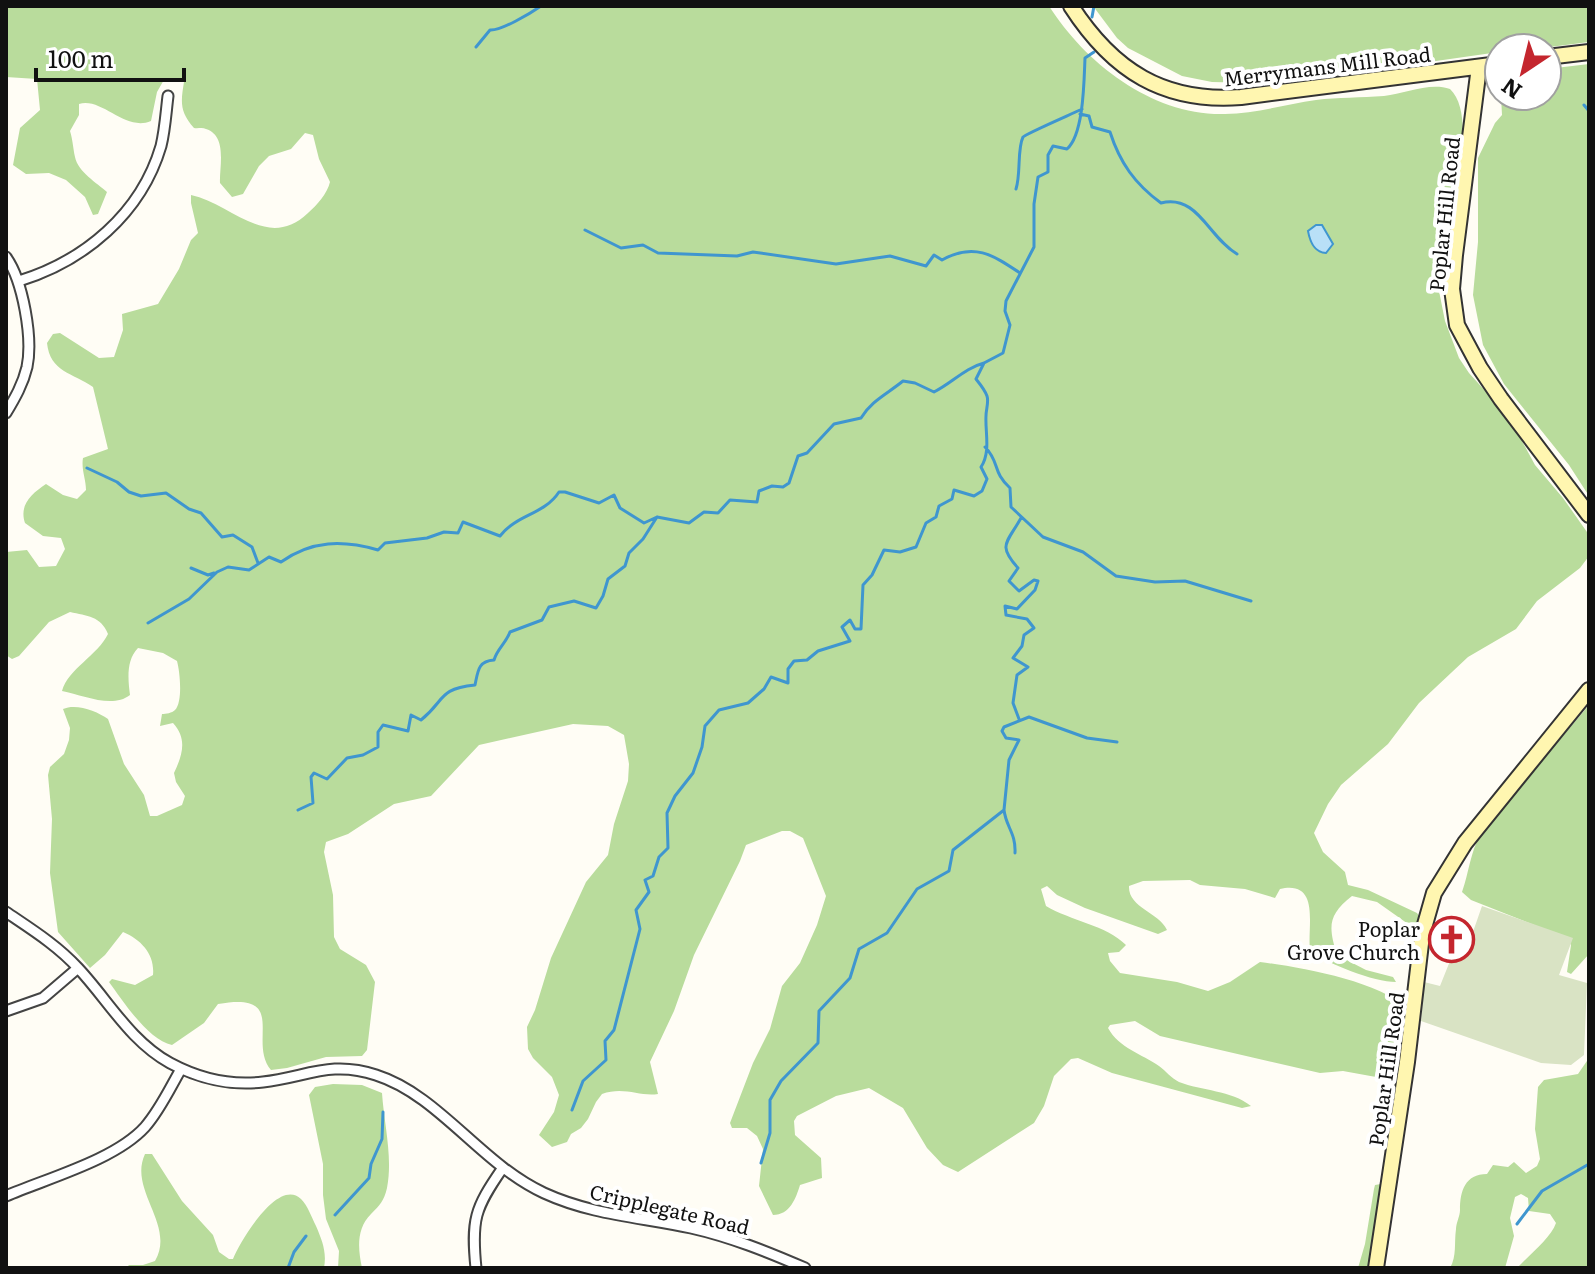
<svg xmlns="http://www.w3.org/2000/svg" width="1595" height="1274" viewBox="0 0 1595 1274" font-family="Literata,serif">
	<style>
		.forest { fill: #b9dc9c }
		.cemetery { fill: #d9e3c4 }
		.water { fill: #b9e0f7; stroke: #3f96cf; stroke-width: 2 }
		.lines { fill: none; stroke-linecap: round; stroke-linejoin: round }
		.stream { stroke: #3f96cf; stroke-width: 3 }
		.street-casing { stroke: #444; stroke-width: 13 }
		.secondary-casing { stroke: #333; stroke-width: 18 }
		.street { stroke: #fff; stroke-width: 9 }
		.secondary { stroke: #fff6b0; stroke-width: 14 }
		.labels { text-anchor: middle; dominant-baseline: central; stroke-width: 8; stroke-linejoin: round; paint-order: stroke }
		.street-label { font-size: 20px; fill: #111; stroke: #fff }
		.poi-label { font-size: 20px; fill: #111; stroke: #fff; text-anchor: end }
	</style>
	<rect width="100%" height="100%" fill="#fffdf5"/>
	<path class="forest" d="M6,6h1043c37,58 104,110 176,108 30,0 61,-10 91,-14 22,-3 45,-2 68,-4 21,-2 45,-14 66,-7 27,26 4,104 -2,138l-12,-8v57l9,45 14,37 10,15 28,31 20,28 18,33 28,33 24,34 2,24 -9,12 -43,33 -21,28 -48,28 -49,46 -31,41 -47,41 -13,19 -14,29 9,19 22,20 3,13 20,5 49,23 4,6 -2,7h-8l-34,-24 -25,-6c-24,19 -24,30 -15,59l29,15 27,7 3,5c-22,0 -69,-18 -86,-32 -3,-23 11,-70 -30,-61l-5,9 -30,-9 -45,-4 -10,-5 -47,1 -14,5c-1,22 30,26 38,44l-9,4 -73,-26 -28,-13 -10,-9 -6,3 5,17c25,15 60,19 80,39l-7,7 -11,1 2,8 10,12 57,9 31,9 22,-9 30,-20c39,5 119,19 146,46l-10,68 -9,3 -44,-8 -23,2 -160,-37 -25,-15 -25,4 -2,3c11,20 34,26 51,38 7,5 12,12 20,16 23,9 52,8 72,24l-9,2 -130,-35 -34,-15 -7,1 -17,17 -10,30 -10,17 -76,49 -15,-7 -16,-17 -24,-40 -34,-20 -33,8 -39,20 -3,5 1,14 26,23 1,20 -22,7c-4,13 -10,30 -27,30l-14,-29 4,-37 -6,-13 -10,-8h-15l-2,-5 23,-60 17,-34 12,-43 18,-23 17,-38 9,-29 -23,-58 -13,-7h-8l-36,14 -6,16 -46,94 -20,56 -24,51 8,32c-18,3 -34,-8 -56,0l-6,8 -8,17 -7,9 -10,6 -4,8 -15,5 -13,-12 15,-23 5,-17 -7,-18 -19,-19 -5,-9 -1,-22 8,-17 16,-52 29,-63 6,-13 22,-27 6,-31 14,-43 1,-17 -5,-29 -16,-9 -35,-2 -94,21 -48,51 -37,8 -46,30 -22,8 -2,10 9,43 1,42 6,12 26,16 9,17 -8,68 -5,6 -36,1 -39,11 -16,2c-24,-28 19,-79 -53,-66l-14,19 -32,22c-24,-5 -49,-44 -63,-63l3,-3 23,6 18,-10c2,-20 -11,-35 -30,-43l-18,23 -15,13 -32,-36 -8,-59 2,-54 -4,-44 2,-8 14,-13 5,-14 1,-12 -7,-19c13,-6 34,2 45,10l16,45 20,31 6,21h7l25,-11 3,-9 -9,-14 -2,-9c8,-17 14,-34 -1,-50l-13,3 2,-12c4,0 10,-1 13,-4 8,-8 5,-38 2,-49l-14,-8 -25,-5c-12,12 -10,32 -8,47 -18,14 -47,0 -68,-4 6,-22 36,-36 46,-57 -7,-18 -21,-18 -38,-22l-21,10 -30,34 -7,3 -6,-4v-103l21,-2 12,17 17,-1 9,-17 -4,-11 -18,-2 -18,-13c-6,-18 6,-29 21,-39l17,11 14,4 9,-9c0,-11 -5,-21 -3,-32l25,-9 -15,-62c-20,-14 -43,-15 -46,-44l6,-9 7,-1 39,25 15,-1 9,-27 -1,-16 36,-10 21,-35 12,-29 7,-7 -7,-30v-8c40,8 76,57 117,18 9,-8 19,-19 22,-31l-11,-23 -6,-24 -8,-2 -14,16 -22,7 -10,10 -16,28 -11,3 -12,-14c-1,-15 8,-47 -14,-54 -4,-2 -8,0 -12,-1 -15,-17 -13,-27 -10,-46l-8,-4h-11l-8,14 -6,29c-26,11 -49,-24 -72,-17v11l-9,16c3,10 3,17 5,26 3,15 22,26 32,35l-9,22 -5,1 -8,-18 -19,-17 -17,-7 -23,1 -13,-9 7,-37 20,-18 -3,-31 -31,-2z
		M1093,6h496v36l-47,6h-43v4l-154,22 -89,9 -44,-1 -30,-6 -54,-28 -11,-10z
		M1589,64v432l-20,-31 -65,-81 -21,-39 -10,-50 5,-53v-84l17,-35 7,-8 -1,-19h46v-27z
		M1589,705v249l-18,20 -4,-2 4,-27 -4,-7 -96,-38 -9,-8c7,-20 8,-39 19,-59z
		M1589,1058v210h-72c12,-13 34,-30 39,-45l-6,-9 -21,-3 -1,-13 -7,-4 -6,3 -5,21 4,18 -9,32h-55c7,-12 4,-25 6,-39 0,-6 4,-13 4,-19 0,-19 5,-36 27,-36l6,-9 15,2 6,-5 12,11 11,-7 3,-7 -5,-30 3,-42 6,-7 34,-6z
		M333,1084l29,1 20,8c2,31 11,64 5,95 -3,13 -7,17 -16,26 -15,15 -13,35 -9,54h-24l1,-17 -13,-32 -3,-24v-31l-14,-69 6,-8z
		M145,1154h7l30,47 31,34 6,17 10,7h4c7,-17 45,-82 68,-60 7,7 10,17 15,27 6,14 11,26 8,42h-198l3,-3h14l12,-4c21,-36 -27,-71 -10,-107z
		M1381,1184l-12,84h-11l7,-24 9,-55 1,-4z"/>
	<path class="cemetery" d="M1482,906l91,32 -14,37 28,8 -3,72 -13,10 -30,-2 -120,-42 3,-39 16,4 12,-30h9l6,-7z"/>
	<path class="water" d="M1316,225h6l11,19 -7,9c-12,-1 -16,-11 -18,-22z"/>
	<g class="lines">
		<path class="stream" d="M1092,17l2,-11
			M476,47l14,-17c11,1 41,-17 51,-24
			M1584,105l5,6
			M1080,114l9,2 3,11 18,5c10,31 25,52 51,71 37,-9 47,34 76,51
			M1016,189c5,-15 1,-40 7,-52 2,-3 51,-24 59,-28
			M585,230l36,18 22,-3 15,8 79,3 16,-4 83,12 54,-8 36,10 8,-11 8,5c32,-18 51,-5 78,13
			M985,447c15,15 7,25 25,41l1,19 32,30 40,15 33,24 39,6 30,-1 66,20
			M87,468l30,14 12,10 12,4 25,-3 23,16 12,4 21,24 11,-2 19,12 6,16
			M191,568l17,7 6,-2
			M148,623l41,-24 28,-27 11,-5 21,3 20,-13 12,5c31,-22 62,-22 97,-12l7,-7 42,-5 17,-6 14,1 5,-11 37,14c17,-22 44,-21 59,-44h6l34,11 15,-8 6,13 24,15 13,-6 32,6 15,-11 14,1 12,-13 27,2 2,-11 13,-5 11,1 6,-4 9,-27 9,-3 27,-29 27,-6c10,-17 26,-24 42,-37l12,2 19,9c18,-9 31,-24 50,-29
			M1019,719l-6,-16 4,-28 11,-8 -15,-9 9,-12 2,-11 10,-7 -7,-9 -21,-4 -1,-9 12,3 18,-19 3,-9 -4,-1 -15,11 -10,-10 9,-13c-21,-23 -11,-25 3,-50
			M298,810l15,-7 -2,-26 3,-4 13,6 20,-21 16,-3 15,-8v-15l5,-7 25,6 3,-16 10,5c25,-20 16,-31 54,-35 3,-14 3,-24 19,-25 3,-11 12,-17 16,-28l32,-12 7,-13 25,-6 22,7 7,-12 5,-17 17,-13 4,-13 14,-14 14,-22
			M1015,853c1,-20 -9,-26 -11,-43l5,-50 10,-20 -13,-2 -4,-7 2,-4 25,-10 58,21 30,4
			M572,1110l11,-29 23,-21 -1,-19 9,-11 26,-101 -4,-19 13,-18 -4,-12 8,-4 6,-19 9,-9 -1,-35 8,-17 18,-23 9,-26 3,-21 14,-16 29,-7 16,-14 7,-12 17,6v-14l6,-8 13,-1 11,-9 32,-10 -8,-14 8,-7 5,9h6l2,-44 9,-10 12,-25 16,2 16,-5 10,-24 10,-6 3,-11 13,-7 2,-9 20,6 8,-5 5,-12 -6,-12c10,-15 4,-35 5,-51 0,-7 3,-14 1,-20 -2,-6 -7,-12 -11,-17l8,-16 19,-10 7,-28 -5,-14 1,-10 28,-54v-43l4,-27 10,-5v-17l5,-9 14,3c17,-15 17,-69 18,-91l9,-6
			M761,1163l9,-30v-33l11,-19 37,-38 1,-32 31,-33 9,-29 28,-16 30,-44 32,-18 4,-21 51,-40
			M335,1215l34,-37 2,-14 11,-25 1,-27
			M1517,1224l25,-33 47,-27
			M288,1268l6,-16 12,-16"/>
		<defs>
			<path id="street" d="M6,257c17,24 27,81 21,110 -4,17 -12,31 -21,46
				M19,281c65,-20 122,-67 142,-135 4,-16 5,-34 7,-50
				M6,912c25,17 51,33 72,56 30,32 52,73 92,95 28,15 61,23 93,19 43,-5 68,-22 113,-7 63,20 105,89 168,118 48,22 96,24 147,35 40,9 77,24 114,40
				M6,1011l37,-13 35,-30
				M6,1196c42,-18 109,-36 139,-69 15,-17 25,-39 36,-58
				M476,1268c-5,-48 -1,-60 26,-99"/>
			<path id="secondary" d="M1071,6c42,65 93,97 170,91l258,-33
				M1547,57l42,-5
				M1479,67l-24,188 -3,34 5,36 23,43 21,31 88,116
				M1376,1268l31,-206 15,-127 12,-42 31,-50 124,-153"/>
		</defs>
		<use href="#street" class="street-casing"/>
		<use href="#secondary" class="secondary-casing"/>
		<use href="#street" class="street"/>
		<use href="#secondary" class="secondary"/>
	</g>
	<defs>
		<symbol id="church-ring" viewBox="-11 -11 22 22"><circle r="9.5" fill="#fff" stroke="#c4262e" stroke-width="1.5"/><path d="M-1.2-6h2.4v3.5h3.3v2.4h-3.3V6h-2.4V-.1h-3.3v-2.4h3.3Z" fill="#c4262e"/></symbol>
	</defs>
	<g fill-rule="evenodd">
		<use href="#church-ring" x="1426" y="914" width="51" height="51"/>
	</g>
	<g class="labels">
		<g class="street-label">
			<text transform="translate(1327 65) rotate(-7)">Merrymans Mill Road</text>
			<text transform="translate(1443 214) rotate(-84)">Poplar Hill Road</text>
			<text transform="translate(1385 1069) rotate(-82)">Poplar Hill Road</text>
			<text transform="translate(670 1208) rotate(13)">Cripplegate Road</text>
		</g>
		<g class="poi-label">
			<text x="1420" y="928">Poplar<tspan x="1420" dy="23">Grove Church</tspan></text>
		</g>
	</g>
	<rect width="1595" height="1274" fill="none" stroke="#111111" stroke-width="16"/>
	<g transform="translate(1523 72) rotate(215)"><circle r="38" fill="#ffffff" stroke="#a0a0a0" stroke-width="2"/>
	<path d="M0-6L14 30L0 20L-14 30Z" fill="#c4262e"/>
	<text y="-12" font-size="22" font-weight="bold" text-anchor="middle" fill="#111111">N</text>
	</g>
	<path d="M36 68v12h148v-12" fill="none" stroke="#111111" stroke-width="4"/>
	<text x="48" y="68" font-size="24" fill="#111111" stroke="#ffffff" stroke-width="6" paint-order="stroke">100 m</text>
</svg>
